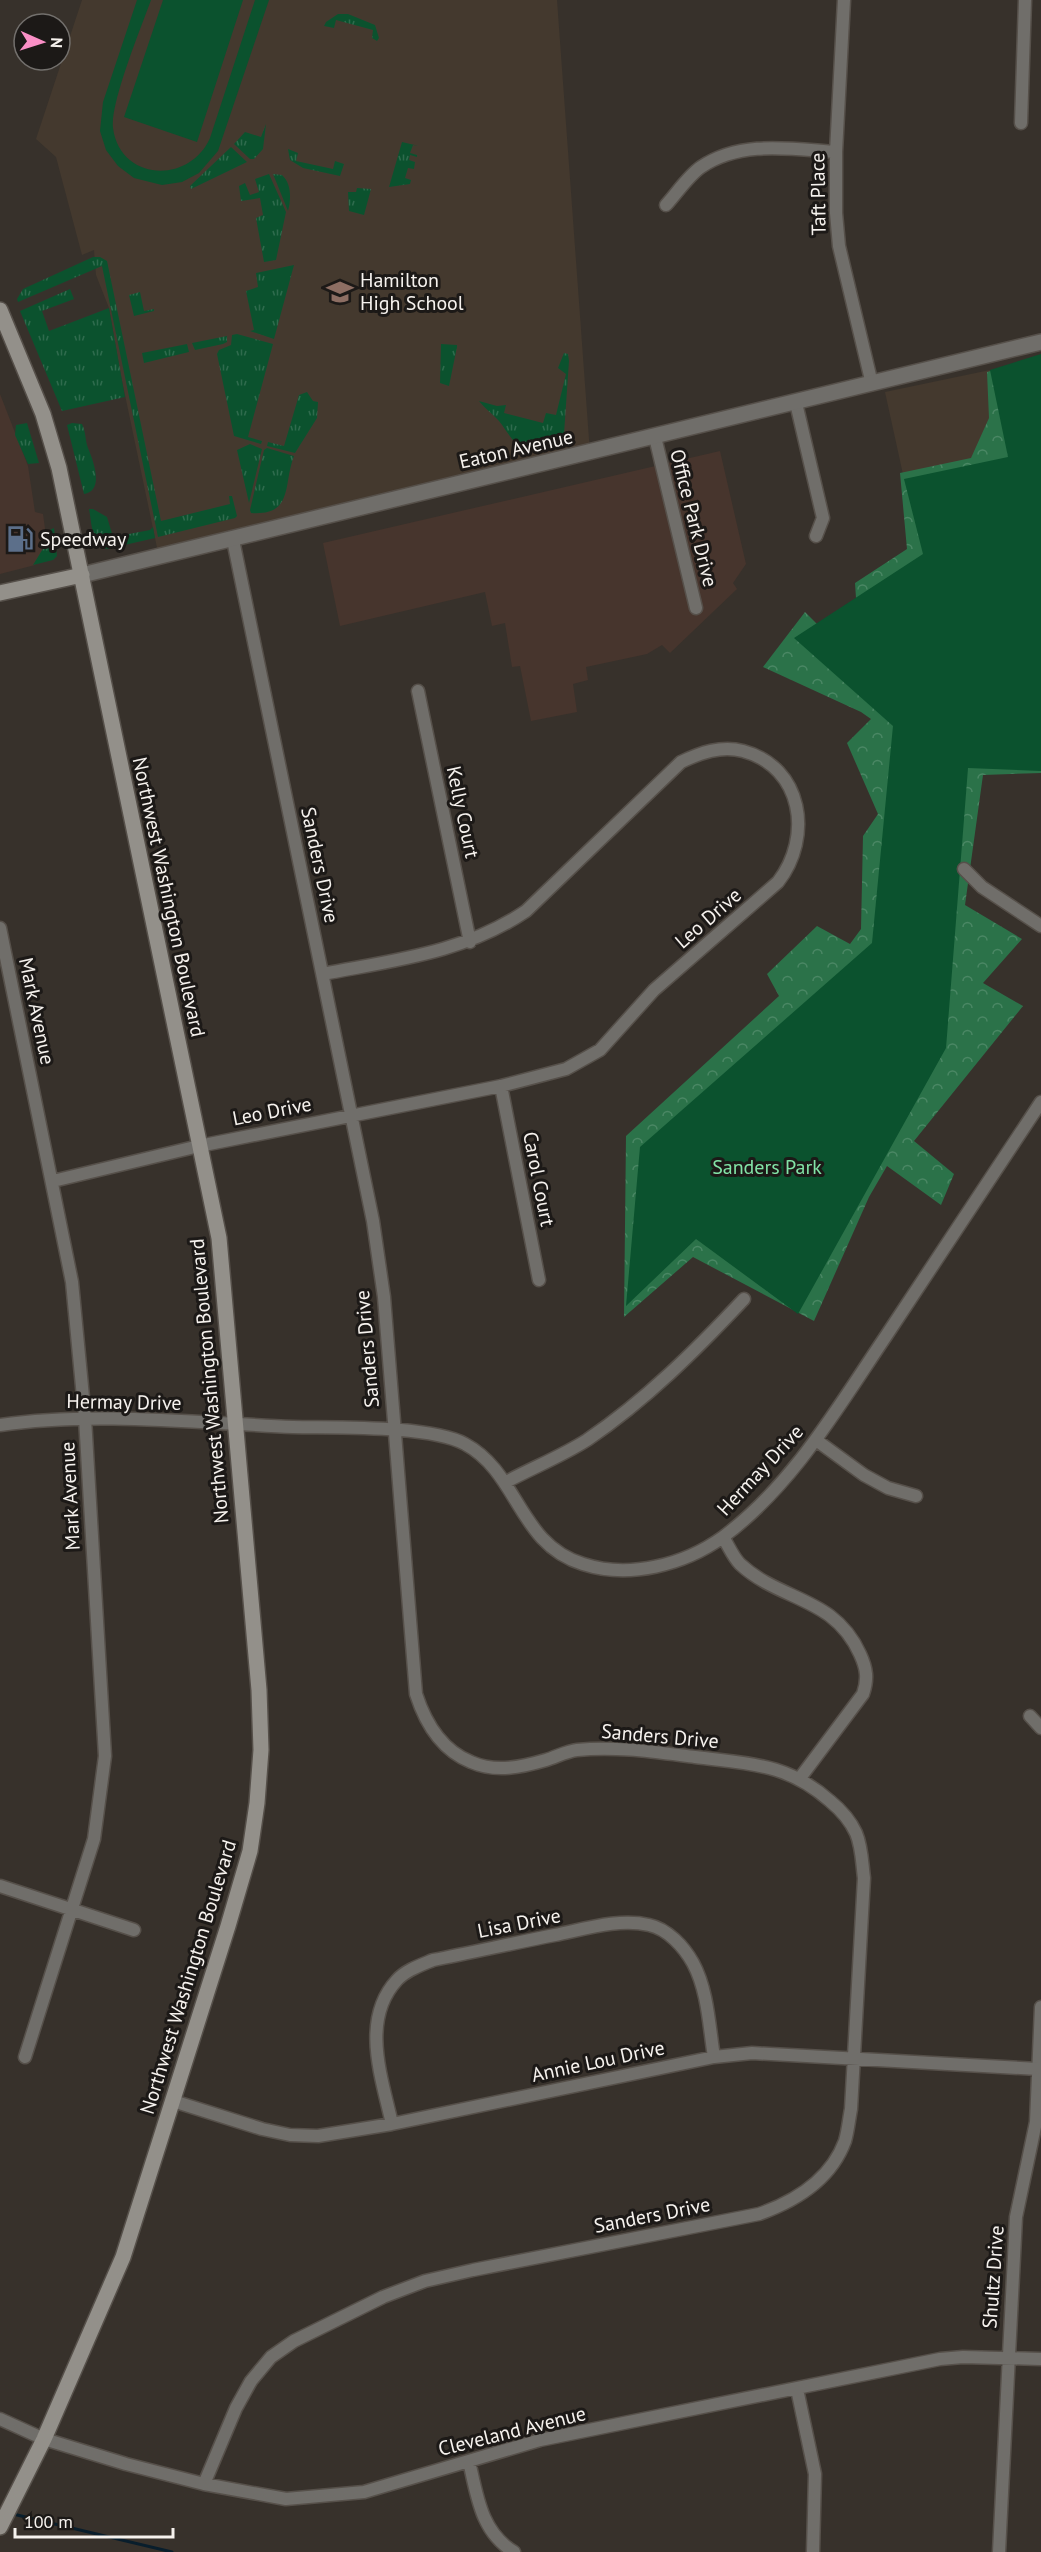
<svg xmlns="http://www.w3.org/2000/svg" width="1041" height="2552" viewBox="0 0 1041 2552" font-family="'PT Sans',sans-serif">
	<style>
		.commercial { fill: #47352d }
		.built { fill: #44392e }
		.grass { fill: url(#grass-tufts) }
		.forest { fill: url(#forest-crowns) }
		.green { fill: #0b522e }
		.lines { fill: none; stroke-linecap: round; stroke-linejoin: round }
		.stream { stroke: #091e2c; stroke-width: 3 }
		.minor-casing { stroke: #56504a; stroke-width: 15 }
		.tertiary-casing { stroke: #56504a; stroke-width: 18 }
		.secondary-casing { stroke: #56504a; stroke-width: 18 }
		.minor { stroke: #706e6a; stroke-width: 12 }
		.tertiary { stroke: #706e6a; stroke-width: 15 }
		.secondary { stroke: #93908a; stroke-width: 15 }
		.labels { text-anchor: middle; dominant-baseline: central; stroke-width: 6; stroke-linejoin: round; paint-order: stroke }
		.street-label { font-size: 20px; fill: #f6f2ee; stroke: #1c1917 }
		.poi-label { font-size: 20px; fill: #f6f2ee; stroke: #1c1917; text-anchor: start }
		.park-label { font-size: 20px; fill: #83e4a7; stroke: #1c1917 }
	</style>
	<defs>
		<pattern id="grass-tufts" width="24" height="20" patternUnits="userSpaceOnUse" patternTransform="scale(1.5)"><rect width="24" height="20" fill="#0b522e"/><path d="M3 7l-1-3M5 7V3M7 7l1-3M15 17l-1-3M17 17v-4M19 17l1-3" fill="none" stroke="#2f6b4d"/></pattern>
		<pattern id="forest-crowns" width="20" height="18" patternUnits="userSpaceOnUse" patternTransform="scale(1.5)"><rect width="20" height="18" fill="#2b7249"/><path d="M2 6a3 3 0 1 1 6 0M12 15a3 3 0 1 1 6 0" fill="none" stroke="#4a8764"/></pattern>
	</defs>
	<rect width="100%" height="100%" fill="#37312b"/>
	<path class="commercial" d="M0,394l28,72 7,46 8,2 4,29 -12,22 -35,9z
		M720,451l26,113 -13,19 4,6 -67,64 -8,-8 -15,9 -61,13 2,13 -15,4 4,28 -46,9 -11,-55 -8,1 -7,-44 -13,3 -7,-34 -145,34 -17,-83z"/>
	<path class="built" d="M82,0h475l33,453 -431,104 -38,-181 -12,-68 -13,-33 -2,-25 -12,5 -26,-98 -20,-18z
		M990,370l18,87 -104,22 -19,-87z"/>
	<path class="grass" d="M338,14h10l27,11 4,13 -2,3 -5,-3 1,-8 -37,-10 -2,8 -10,-2 2,-4z
		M266,124l-3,25 -9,10h-4l-16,-15 11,-12 16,5z
		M402,142l17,4 -6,-1 -3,8 7,2v2l-7,-2 -1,5 6,2 -1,7 -6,-1 -3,10 6,2 -1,4 -21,3z
		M231,147l16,15 -56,27 -1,-3z
		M288,149l10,4 -2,8 37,8 2,-8 9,3 -4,12 -37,-8 -13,-8z
		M269,174l17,38 -10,48 -12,2 -8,-44 7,-3 -3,-17 -19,3 -2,-15 6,-3 5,12 9,-3 -4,-13z
		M273,174l9,1c10,9 9,25 6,36z
		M357,188l14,1 -7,26 -15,-4 -1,-19h8z
		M93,257h7l7,4 54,260 69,-17 -1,-8h3l5,20 -2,2 -77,19 -56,-271 -84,36 -1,-3 6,-10z
		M294,265l-20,74 -24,-8 4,-1 -8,-39 12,-4 -2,-14z
		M70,289l4,10 -32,12 7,20 60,-23 16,89 -63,14 -42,-100z
		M140,292l4,19 10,-2v2l-20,5 -5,-21z
		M237,334l36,10 -25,93 14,4 -1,3 -27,-8 -17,-82 2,-4 12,-5 1,-10z
		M227,336v6l-4,2 -28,6 -3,-7z
		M187,344l2,8 -45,11 -2,-10z
		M441,344l16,1v2l-8,39 -9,-3z
		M564,353l4,1 1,7 -5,73 -5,6 -12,3v2c-32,8 -31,-2 -48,-24 -6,-7 -15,-13 -20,-20l18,5 9,-1 -2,8 39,10 3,-10 10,2 10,-41 -8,-6z
		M307,392l6,9 5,1 -1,16 -22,35 -28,-7 1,-4 16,4 15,-51z
		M27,423l12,40 -11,1 -13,-29 1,-10z
		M72,423l10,1c4,8 3,16 6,24 5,12 17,43 -4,46l-17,-69z
		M250,444l12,5 -13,54 -12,-53z
		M267,448l27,8c-11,28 0,60 -43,57l-1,-3 14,-60z
		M89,509h4l14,8 6,20 37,-7 3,-3 2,11 -48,11c-16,-5 -15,-25 -18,-40z
		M54,528l3,28 -4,4 -20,5 14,-23 3,-12z"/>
	<path class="forest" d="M1041,356v417l-58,2 -18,130 57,34 -39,44 40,23 -109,135 40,33 -13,31 -54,-39 -18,31 -55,124 -121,-64 -69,60 2,-181 153,-140 -12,-22 50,-48 33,18 11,-15 2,-93 15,-22 -31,-71 24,-24 -10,-7 -98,-45 42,-55 29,29 24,-13 -3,-45 52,-34 -7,-76 71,-15 18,-40 -2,-46z"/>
	<path class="green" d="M137,0h14c-10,28 -41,103 -38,128 7,53 76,57 97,10l45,-138h14l-51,151 -19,22 -17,9 -20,3 -28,-7 -16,-12 -12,-16 -6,-19 3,-29z
		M163,0h80l-46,142 -73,-25z
		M1041,354v417l-73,-3 -22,280 -148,266 -102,-75 -70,67 14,-159 232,-204 21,-217 -99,-88 129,-84 -19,-75 104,-22 -18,-87z"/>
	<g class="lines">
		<path class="stream" d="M13,2514l159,38"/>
		<defs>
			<path id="minor" d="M844,0l-8,152v61l3,33 33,138
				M1021,123l4,-123
				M666,205c11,-12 22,-29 35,-38 40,-27 90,-18 135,-15
				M796,403l27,115 -7,18
				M655,437l41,171
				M418,691l52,251
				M964,869l18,18 59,39
				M0,928l72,354 13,136 20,338 -11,83 -69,218
				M501,1086l38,194
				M53,1181l146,-35 302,-60 65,-17 34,-19 54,-60 124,-108c35,-45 25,-115 -35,-131 -22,-6 -43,2 -62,11l-155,149c-62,42 -131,49 -203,63
				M0,1425c93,-14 199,-2 293,2 42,1 137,-2 172,17 54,29 53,100 118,120 46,15 101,1 140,-27 70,-52 115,-130 163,-201 51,-78 103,-156 155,-234
				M816,1440l48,35 24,13 28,8
				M506,1482c26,-14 56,-26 81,-42 59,-40 109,-90 157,-141
				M723,1537c5,8 10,20 17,27 41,38 94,32 120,90 7,15 8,25 3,40l-63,84
				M1030,1716l11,12
				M0,1886l134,44
				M173,2101l89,28 28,6 28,1 74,-12 322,-67 38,-4 286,16
				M392,2124c-10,-46 -32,-104 5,-144 9,-10 24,-15 36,-20 41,-8 81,-17 122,-25 30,-6 64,-17 94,-10 19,4 35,22 44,38 15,28 16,63 21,94
				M797,2389l18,85 -2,78
				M0,2419l44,20 82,25 78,20 82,15 78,-7 176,-52 400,-81 23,-2 78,2
				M469,2461c8,35 12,71 45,91
				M204,2484l32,-76 15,-27 20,-24 23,-16 89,-44 42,-16 48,-11 286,-56c37,-13 72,-35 86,-73 3,-10 4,-22 6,-32l13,-231c-2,-15 -2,-31 -8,-45 -6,-13 -15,-23 -26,-32 -43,-38 -80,-37 -135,-44 -40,-5 -78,-11 -118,-7 -10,1 -21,7 -31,10 -24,7 -50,13 -75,2 -30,-12 -46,-40 -55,-68l-32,-397 -11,-76 -140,-681
				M999,2552l17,-335 20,-95 5,-115"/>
			<path id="tertiary" d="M82,575l959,-233"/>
			<path id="secondary" d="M0,310l43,104 16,54 160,770 40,452 2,60 -4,53 -7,48 -22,75 -105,331 -79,182 -44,88
				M0,593l82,-18"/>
		</defs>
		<use href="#minor" class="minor-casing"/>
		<use href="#tertiary" class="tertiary-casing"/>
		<use href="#secondary" class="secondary-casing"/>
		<use href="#minor" class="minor"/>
		<use href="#tertiary" class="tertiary"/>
		<use href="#secondary" class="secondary"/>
	</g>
	<defs>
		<symbol id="school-bare" viewBox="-9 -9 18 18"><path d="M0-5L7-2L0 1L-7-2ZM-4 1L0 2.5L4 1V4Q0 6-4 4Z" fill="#8d6e63" stroke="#1c1917" stroke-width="2.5" paint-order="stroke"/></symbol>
		<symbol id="fuel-bare" viewBox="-9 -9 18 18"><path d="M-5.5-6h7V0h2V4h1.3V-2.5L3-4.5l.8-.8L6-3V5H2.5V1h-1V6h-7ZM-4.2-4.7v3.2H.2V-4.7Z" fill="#5c6f8a" stroke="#1c1917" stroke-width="2.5" paint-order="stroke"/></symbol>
	</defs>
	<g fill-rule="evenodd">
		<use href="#school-bare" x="321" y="273" width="38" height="38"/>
		<use href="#fuel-bare" x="1" y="520" width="38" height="38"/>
	</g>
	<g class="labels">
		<g class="street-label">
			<text transform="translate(818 194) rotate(-91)">Taft Place</text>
			<text transform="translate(516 449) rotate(-13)">Eaton Avenue</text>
			<text transform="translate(694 518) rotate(76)">Office Park Drive</text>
			<text transform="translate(463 812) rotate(78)">Kelly Court</text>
			<text transform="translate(320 865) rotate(78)">Sanders Drive</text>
			<text transform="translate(169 897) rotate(78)">Northwest Washington Boulevard</text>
			<text transform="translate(708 918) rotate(-41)">Leo Drive</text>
			<text transform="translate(37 1011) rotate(78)">Mark Avenue</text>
			<text transform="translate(272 1111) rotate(-11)">Leo Drive</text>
			<text transform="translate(539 1179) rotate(79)">Carol Court</text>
			<text transform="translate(367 1349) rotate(-95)">Sanders Drive</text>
			<text transform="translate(209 1381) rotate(-95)">Northwest Washington Boulevard</text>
			<text transform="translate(124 1402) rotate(1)">Hermay Drive</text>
			<text transform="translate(760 1470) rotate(-47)">Hermay Drive</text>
			<text transform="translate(70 1496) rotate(-93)">Mark Avenue</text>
			<text transform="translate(660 1736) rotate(5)">Sanders Drive</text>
			<text transform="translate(519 1923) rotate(-11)">Lisa Drive</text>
			<text transform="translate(188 1977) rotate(-73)">Northwest Washington Boulevard</text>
			<text transform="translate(598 2061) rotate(-12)">Annie Lou Drive</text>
			<text transform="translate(652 2215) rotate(-11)">Sanders Drive</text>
			<text transform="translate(993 2277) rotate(-86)">Shultz Drive</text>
			<text transform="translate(512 2431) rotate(-14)">Cleveland Avenue</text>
		</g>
		<g class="poi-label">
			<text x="360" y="280">Hamilton<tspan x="360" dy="23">High School</tspan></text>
			<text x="40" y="539">Speedway</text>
		</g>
		<g class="park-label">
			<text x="767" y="1167">Sanders Park</text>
		</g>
	</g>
	<g transform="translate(42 42) rotate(93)"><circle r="28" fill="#1c1917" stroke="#73706d" stroke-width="1.5"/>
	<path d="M0-4.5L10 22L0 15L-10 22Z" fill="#fa8fc6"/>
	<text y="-9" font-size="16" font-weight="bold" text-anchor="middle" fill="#f6f2ee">N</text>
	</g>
	<path d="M15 2528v9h158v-9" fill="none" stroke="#f6f2ee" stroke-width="3"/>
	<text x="24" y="2528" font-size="18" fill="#f6f2ee" stroke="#1c1917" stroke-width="4.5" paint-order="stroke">100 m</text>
</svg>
